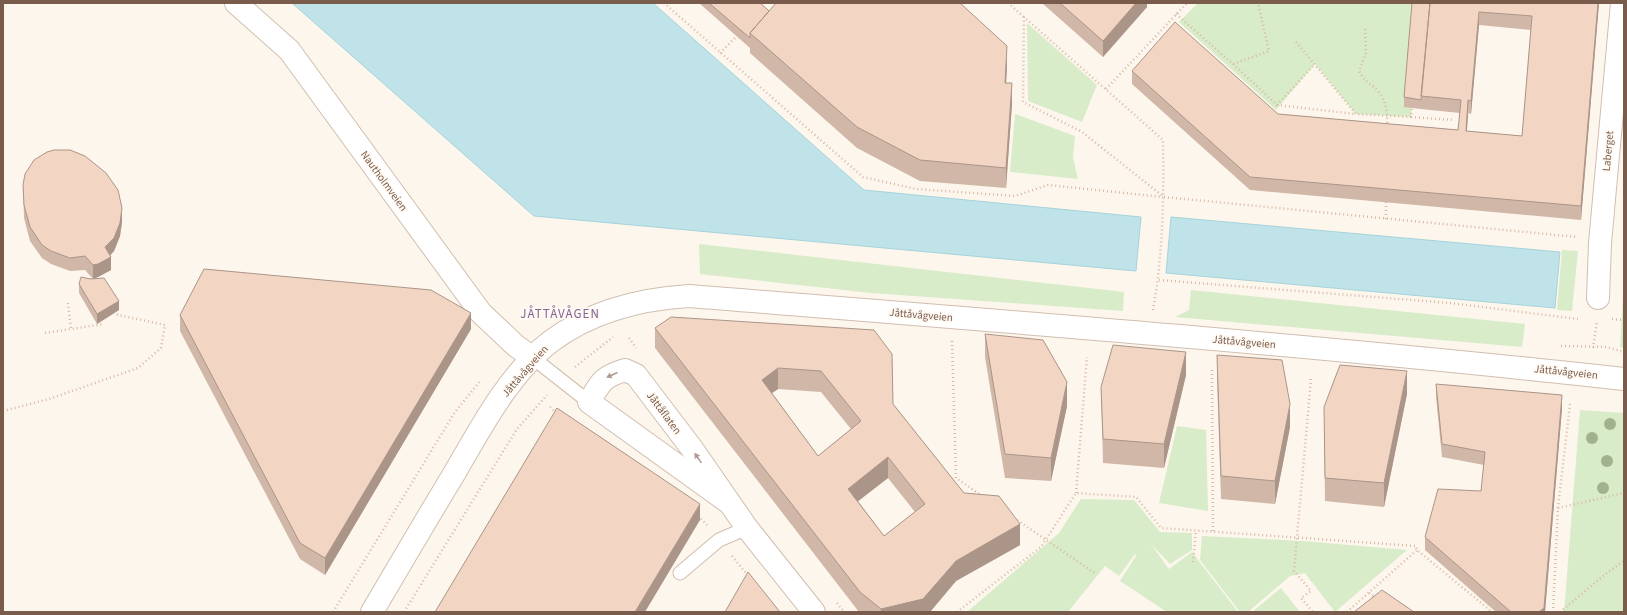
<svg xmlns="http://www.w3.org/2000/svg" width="1627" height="615" viewBox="0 0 1627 615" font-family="'Source Sans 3',sans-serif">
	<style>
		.green { fill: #d8ecc9 }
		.water { fill: #bfe3e8; stroke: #a5d3da }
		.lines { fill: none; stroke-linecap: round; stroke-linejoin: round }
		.service-casing { stroke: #d1beb0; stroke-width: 15 }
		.minor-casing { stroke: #d1beb0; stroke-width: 24 }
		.tertiary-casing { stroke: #d1beb0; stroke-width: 24 }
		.path { stroke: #d9b8a5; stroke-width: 2.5; stroke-dasharray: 1 3; stroke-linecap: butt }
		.service { stroke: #fff; stroke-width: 13 }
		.minor { stroke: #fff; stroke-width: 22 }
		.tertiary { stroke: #fff; stroke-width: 22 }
		.tree { fill: #a0b28e }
		.wall { fill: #d1b7a8; fill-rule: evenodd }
		.shaded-wall { fill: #aa9588 }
		.building { fill: #f3d5c3; stroke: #aa9588; fill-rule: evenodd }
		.oneway { fill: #af9d94 }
		.labels { text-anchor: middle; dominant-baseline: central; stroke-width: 3.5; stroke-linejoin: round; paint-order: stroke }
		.street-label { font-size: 11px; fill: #7a5c4d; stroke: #fffaf3 }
		.quarter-label { font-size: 13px; letter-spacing: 1px; fill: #846695; stroke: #fffaf3 }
	</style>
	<rect width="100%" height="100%" fill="#fdf6ec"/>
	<path class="green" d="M1198,3h215l-2,114 -55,-3 -41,-50 -39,46 -97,-88z
		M1027,23l70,62 -15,37 -54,-21z
		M1015,114l60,22 -2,22 5,21 -68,-7z
		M699,244l425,48 -1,19 -252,-18 -171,-19z
		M1562,250l16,1 -6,60 -15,-1z
		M1624,280v74l-1,-6 -3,-1z
		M1191,290l334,34 -3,23 -347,-30 14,-7z
		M1580,410l44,3v199h-60z
		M1177,426l29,4 2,81 -49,-8z
		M1081,499l53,1 26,32 32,1v17l-22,14 -19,-20 18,25 23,-17 46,60h-71l-47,-31 16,-25 -1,-2 -16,22 -14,-10 -37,46h-101l92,-79z
		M1202,536l101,5 104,9 -72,62 -30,-39 -15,3 -42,36h-8l-40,-52z
		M1281,588l19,24h-48z"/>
	<path class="water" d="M292,3h361l211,187 277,27 -5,54 -602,-55z
		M1171,217l389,35 -5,56 -389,-35z"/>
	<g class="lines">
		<defs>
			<path id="service" d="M533,358l56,44
				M680,573l39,-33 28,-12"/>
			<path id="minor" d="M236,3l53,47 192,263 35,33 17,12
				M1598,298l2,-55 22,-240
				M728,502l-139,-100c12,-20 13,-25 36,-32l11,5 57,75 54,78 67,84"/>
			<path id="tertiary" d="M372,612c27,-46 54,-92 82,-138 26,-45 55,-100 96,-132 41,-31 89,-43 139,-46 312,25 624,49 935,83"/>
		</defs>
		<use href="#service" class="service-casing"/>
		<use href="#minor" class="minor-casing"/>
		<use href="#tertiary" class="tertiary-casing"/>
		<path class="path" d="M664,3l199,174 53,12 99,7 33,-11 115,12
			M1008,3l16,14
			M1176,14l57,50 36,-13 -11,-48
			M1365,29l1,24 -7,18c4,8 8,11 15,16 12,11 14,24 13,40
			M1296,42l60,72 55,3 1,-11
			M720,53l17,-17
			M1233,64l44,41 38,-41
			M1106,89l81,-86
			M1277,105l79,9
			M1411,117l43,3
			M1386,219v-19
			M1159,280l291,23 128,16
			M68,303l3,26
			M1153,310c10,-56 11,-113 10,-170l-139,-123 -1,85 59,30 82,65 413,40
			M1612,319l12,1
			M45,333l59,-9
			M629,338l7,10
			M952,341l4,137 26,18
			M1561,346l46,1 17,5
			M1593,348l4,-27
			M575,367l38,-30
			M1212,370l1,162
			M1311,379l-17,192 17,20 -10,7 12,14
			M550,407l7,6
			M3,411l46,-12 89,-31 23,-20 4,-23 -51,-11
			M1076,493l11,-136
			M1558,508l66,-15
			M698,516l9,9
			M1014,518l82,56
			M732,556l17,21
			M1193,562l3,-31
			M1369,593l8,5
			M837,603l7,9
			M333,612l122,-200 26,-32
			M404,612l113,-183 30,-34
			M957,612l84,-65 35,-54 60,4 25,31 255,18 1,4 75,62
			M1347,612l70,-62
			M1553,612l5,-104 12,-104
			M1560,612l48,-40 16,-11"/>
		<use href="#service" class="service"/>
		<use href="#minor" class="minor"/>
		<use href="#tertiary" class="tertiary"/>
	</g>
	<g class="tree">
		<circle cx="1610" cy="424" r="6"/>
		<circle cx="1592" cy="438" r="6"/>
		<circle cx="1607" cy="461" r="6"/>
		<circle cx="1603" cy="488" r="6"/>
	</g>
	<path class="wall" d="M699,3h61l9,8 238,55 -1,17 6,21 -6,84 -86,-7 -63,-33 -107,-95v-5z
		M1042,3h105v4l-44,50z
		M1412,3h187l-18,217 -331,-30 -118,-106v-13l146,43 180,16 2,-17 -39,-4 -17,-2v-10zM1479,25l52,5 -9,106 -55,-5 1,-18 3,1z
		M23,185l99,37 -2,14 -6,15 -4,5 1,14 -13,7 -4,1 25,32 -22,14 -18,-31v-9l12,-5h2l-8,-9 -15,1 -19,-7 -9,-6 -12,-17 -6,-23z
		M180,315l291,14 -146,246 -25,-16 -120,-228z
		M655,328l237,26 1,50 71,89 56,52 -64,36 -26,31h-71l-204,-264zM778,389l43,3 30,37 -33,27 -46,-63zM888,478l27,34 -31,24 -26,-35z
		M985,334l82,72 -16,75 -46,-3 -20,-121z
		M1217,355l73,72 -15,77 -54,-5 -4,-121z
		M1186,375l-22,93 -61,-5 -2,-76z
		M1436,384l126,24 -17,204h-49l-71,-62v-13l56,-46 3,-26 -42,-8 -6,-60z
		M1407,394l-23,113 -59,-6 -1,-71z"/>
	<path class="shaded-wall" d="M1136,3h11v4l-44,50v-16z
		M1598,3h1l-18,217v-14z
		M1479,12v13l-8,89v-13z
		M1007,46v20l-2,37v-20z
		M1012,83v21l-6,84v-20z
		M1468,100v13l-2,31v-13z
		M122,208v14l-2,14 -6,15 -9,9 6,-3v13l-13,7 -5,2v-14l12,-18z
		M119,301v9l-22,14v-10z
		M471,313v16l-146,246v-17z
		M1186,352v23l-22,93v-24z
		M778,368v21l-16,11v-20z
		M1407,371v23l-23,113v-24z
		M1067,382v24l-16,75v-23z
		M1562,395v13l-17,204h-6z
		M1290,404v23l-15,77v-23z
		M888,457v21l-40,31v-20z
		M700,504v16l-55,92h-10z
		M1020,524v21l-64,36 -26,31h-49v-3l75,-48z"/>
	<path class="building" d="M709,3h51l9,8 -19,22v5z
		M776,3h184l47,43 -2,37h7l-6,85 -86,-8 -63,-33 -107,-94z
		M1060,3h76l-33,38z
		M1412,3h18l-9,97 -17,-3z
		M1430,3h168l-17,203 -331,-29 -118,-106 43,-49 103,92 180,16 3,-30 -40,-4zM1479,12l53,4 -10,120 -56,-5 2,-31 3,1z
		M54,150h16l15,6 21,17 12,17 4,18 -2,15 -6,15 -9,9 6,10 -13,7 -5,1 -8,-9 -15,2 -19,-7 -9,-6 -12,-18 -6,-22 -1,-20 2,-11 9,-14 13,-8z
		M204,269l227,21 40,23 -146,245 -25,-15 -120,-228z
		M81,277l10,2 13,-1 15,23 -22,13 -18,-30z
		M671,317l203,13 18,24 1,50 71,89 35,3 21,28 -64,37 -33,38 -42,10 -21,-17 -205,-264zM778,368l43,3 40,50 -43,35 -56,-76zM888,457l37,47 -41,32 -36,-47z
		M985,334l58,6 24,42 -16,76 -46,-4z
		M1113,345l73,7 -22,92 -61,-5 -2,-52z
		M1217,355l65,5 8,44 -15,77 -54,-5z
		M1340,365l67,6 -23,112 -59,-5 -1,-71z
		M1436,384l126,11 -18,213 -5,4h-28l-86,-75 13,-48 43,2 4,-39 -43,-8z
		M557,408l143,96 -65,108h-200z
		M748,572l32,40h-55z
		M1382,590l32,22h-60z"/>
	<defs><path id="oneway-solid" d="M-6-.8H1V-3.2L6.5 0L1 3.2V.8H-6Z"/></defs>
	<g class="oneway">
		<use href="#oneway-solid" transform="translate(612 375) rotate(155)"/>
		<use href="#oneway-solid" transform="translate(698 458) rotate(-125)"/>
	</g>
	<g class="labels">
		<g class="street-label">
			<text transform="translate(1608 151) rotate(-85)">Laberget</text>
			<text transform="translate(384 181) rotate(54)">Nautholmveien</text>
			<text transform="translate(921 315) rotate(5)">Jåttåvågveien</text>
			<text transform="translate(1244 342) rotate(5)">Jåttåvågveien</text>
			<text transform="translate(525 371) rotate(-49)">Jåttåvågveien</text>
			<text transform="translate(1566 372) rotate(6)">Jåttåvågveien</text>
			<text transform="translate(664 413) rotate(53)">Jåttåflaten</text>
		</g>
		<g class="quarter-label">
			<text x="560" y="314">JÅTTÅVÅGEN</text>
		</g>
	</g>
	<rect width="1627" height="615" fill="none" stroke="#7a5c4d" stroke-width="8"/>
</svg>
